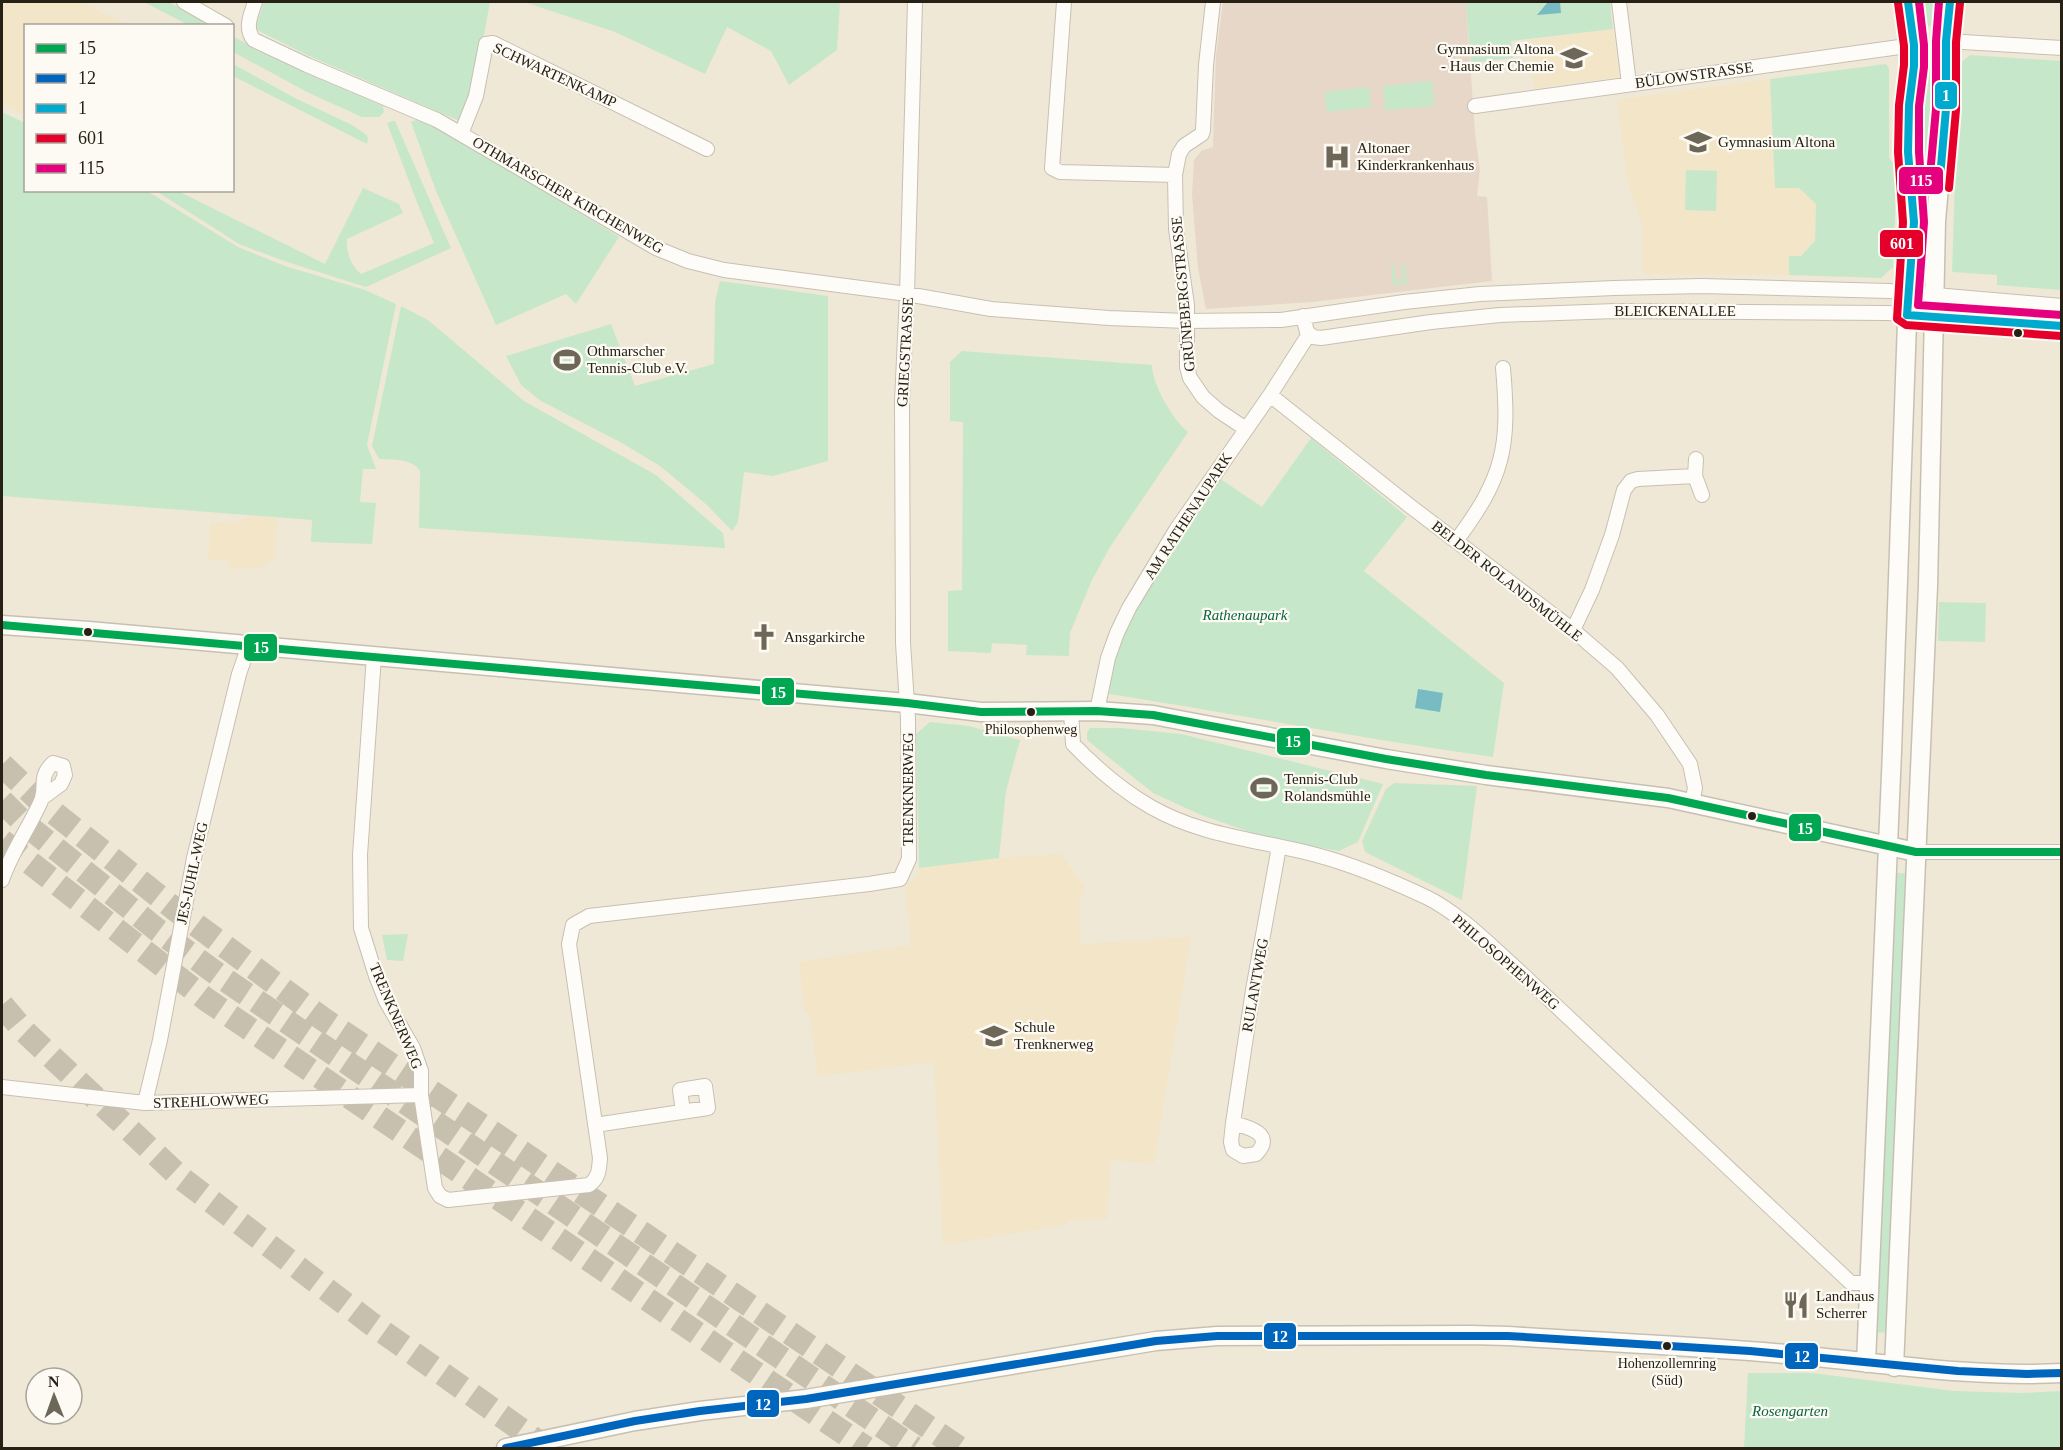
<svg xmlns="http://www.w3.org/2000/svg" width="2063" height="1450" viewBox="0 0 2063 1450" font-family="'Times New Roman',serif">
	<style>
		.built { fill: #f3e5c7 }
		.medical { fill: #e6d7c8 }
		.green { fill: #c7e7ca }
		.water { fill: #78bbc2 }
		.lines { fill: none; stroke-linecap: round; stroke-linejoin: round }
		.highway-tunnel { stroke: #c8c0af; stroke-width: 24; stroke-dasharray: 24 12; stroke-linecap: butt }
		.street-casing { stroke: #c7c0b2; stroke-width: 16 }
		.secondary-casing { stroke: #c7c0b2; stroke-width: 21 }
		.street { stroke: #fdfcf9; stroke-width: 14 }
		.secondary { stroke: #fdfcf9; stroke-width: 18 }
		.bus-1-casing { stroke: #fdfaf4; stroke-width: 12 }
		.bus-2-casing { stroke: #fdfaf4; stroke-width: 12 }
		.bus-3-casing { stroke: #fdfaf4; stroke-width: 12 }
		.bus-4-casing { stroke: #fdfaf4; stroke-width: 12 }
		.bus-5-casing { stroke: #fdfaf4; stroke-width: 12 }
		.bus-1 { stroke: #00a651; stroke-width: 8 }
		.bus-2 { stroke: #0065bd; stroke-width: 8 }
		.bus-3 { stroke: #00a9ce; stroke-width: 8 }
		.bus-4 { stroke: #e4002b; stroke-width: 8 }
		.bus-5 { stroke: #e5007d; stroke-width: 8 }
		.bus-dot { fill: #262114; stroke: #fdfaf4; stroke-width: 2 }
		.labels { text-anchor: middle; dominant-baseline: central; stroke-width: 4.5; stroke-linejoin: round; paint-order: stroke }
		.bus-label { font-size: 14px; fill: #262114; stroke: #fdfaf4 }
		.poi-label { font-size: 15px; fill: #262114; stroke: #fdfaf4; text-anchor: start }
		.street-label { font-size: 15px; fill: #262114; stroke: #fdfaf4 }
		.park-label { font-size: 15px; font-style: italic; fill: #086541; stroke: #fdfaf4 }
		.line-badge { stroke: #fdfaf4; stroke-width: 2 }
		.badge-label { font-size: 16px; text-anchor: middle; font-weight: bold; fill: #fff }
	</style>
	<rect width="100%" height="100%" fill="#f0e8d6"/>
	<path class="built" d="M2,2h78l49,23 -103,1 -1,89 -23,-11z
		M1613,29l6,48 -85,11 -6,-48z
		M1770,79l5,108 24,1 17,15 -1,38 -14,15h-12v19l-147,-1 1,-47 -15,-44 -11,-83z
		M252,516l25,2 -1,39 -13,10 -15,2 -20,-1v-7l-20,-1 3,-38 20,1z
		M1061,854l24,35 -6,12 2,43 110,-7 -37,227 -43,-4 -4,59 -39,2v3l-125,21 -9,-183 -116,14 -9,-64 -5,-1 -5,-49 112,-17 -6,-58 14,-12v-7l80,-10z"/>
	<path class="medical" d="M1223,2h243l9,131 5,37 -3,26 10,1 5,84 -180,21 -106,7 -8,-41 -6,-74 2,-34 7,-9 12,-4 3,-92z"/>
	<path class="green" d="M144,2h25l35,19 -2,4h-14z
		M264,2h226l-17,93 -11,27 -153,-66 -52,-26 -1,-4z
		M524,2h316l-3,48 -48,35 -18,-34 -44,-24 -22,47 -90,-42z
		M1466,2h144l3,27 -102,12 2,17 -42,5z
		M1916,2h25l-5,21 -5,4c-13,-4 -13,-13 -15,-25z
		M232,36l67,34 84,36 1,6 -5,5h-17l-53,-24 -76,-41z
		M1923,50l15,2 -8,211h-5l2,-58 -7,-48z
		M1970,55l91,6v229l-64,-5v-10l-45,-3 7,-208z
		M233,64l62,34 57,27 15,10 1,4 -1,5 -134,-68z
		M1886,64l3,4v90l8,9 -4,100 -12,11 -92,-3v-19h12l14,-15 1,-37 -17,-16h-24l-5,-109z
		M1432,81l2,25 -49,4 -2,-24z
		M1369,87l2,20 -44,5 -2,-20z
		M2,113h2l21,10 1,67 121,1 91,56 47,19 80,24 31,14 -29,141 9,24h-13l-3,33 16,1 -4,41 -61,-2 1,-22 -310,-24z
		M417,119l49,24 153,94 -43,67 -10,-10 -70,31 -60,-134 -25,-69z
		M392,121h3l56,127 -85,39 -79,-25 -48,-18 -83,-53h22l147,73 38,-76 36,16 4,9 -56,26c-1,13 4,27 14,35l73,-31 -16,-38 -31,-82z
		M1686,170l31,1 -1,40 -31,-1z
		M1402,264h3l2,20 -14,1 -2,-20h3l2,16 7,-1z
		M720,281l108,15v165l-55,15 -29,-4 -6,50 -6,9 -25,-26 -47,-39 -40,-24 -79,-41 -20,-16 -15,-29 105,-32 24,62 79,-22 1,-62z
		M401,306l27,14 96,81 132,74 67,58 2,15 -306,-20 1,-57c-8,-13 -28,-11 -41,-12l-7,-13z
		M1966,306l84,6 11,-2v11l-97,-8z
		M962,351l190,14c0,19 21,55 36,67l-78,115 -19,35 -21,51 -1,23 -43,-1 1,-10 -35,-2 -1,10 -43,-2v-60l14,-1 1,-168 -13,-1v-59z
		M1311,438l96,79 -43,54 140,112 -11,74c-128,-18 -256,-43 -384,-63l4,-34 11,-29 34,-63 61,-90 43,29z
		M1939,602l47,1 -1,39 -47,-1z
		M930,722l39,4 51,14 -14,51 -7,67 -80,10 -3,-134z
		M1090,728h31l60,6 202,50 -25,58 -19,9 -72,-13 -66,-23 -48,-22 -66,-53v-8z
		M1394,783l83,3 -15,114 -97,-48 -3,-11 24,-52z
		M1894,873h11l-3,72 2,47 -15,340 -15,1z
		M408,934l-5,27 -16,-1 -5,-25z
		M1748,1373h64l142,18 70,2 37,-2v57h-317z"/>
	<path class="water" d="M1548,2h12l1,11 -24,2z
		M1418,689l25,4 -3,19 -25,-4z"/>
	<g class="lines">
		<path class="highway-tunnel" d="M2,765l41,39 133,106 147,109 389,261 247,168
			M2,801l23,23 131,105 68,50 690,469
			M2,841l205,159 659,448
			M2,1005l22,26 157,147 188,144 178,126"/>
		<defs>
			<path id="street" d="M184,2l42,24
				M255,2c-4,12 -11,27 -1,38l53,25 130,55 219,128 32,13 36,9 183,24 84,15 118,9 78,3 94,-1 123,-18 76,-8 134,-6 88,-2 187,5 173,15
				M1064,2l-12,166 8,4 115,3
				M1213,2l-7,63 -3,65 -1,4 -18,12 -5,8 -4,21 1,54 11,76v62l3,11 13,19 16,14 27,18
				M1619,2l10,82
				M1946,41l116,7
				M1475,106l439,-61
				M461,134l15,-38 10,-52 7,-1 214,106
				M1303,316l4,16 6,5 8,1 110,-16 69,-7 116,-4 272,2 174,13
				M1270,395l140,111 163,124 44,38 40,47 33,49 5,24 -3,15
				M1696,459l-1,17 7,19
				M1456,541c48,-64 54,-94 47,-173
				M1573,630l19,-40 20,-55 12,-45 7,-9 7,-2 57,-3
				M374,656l-14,199 1,73 15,48 10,25 27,47 8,23v24l14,93 5,8 8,4 141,-15c10,-7 10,-15 11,-27l-31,-214 4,-19 16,-9 280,-32 31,-5 9,-20 -1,-140 -5,-76 -1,-241 5,-108 8,-292
				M1071,711l2,33c23,24 48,46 78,63 52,30 112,33 169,49 33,9 76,27 106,41 33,16 65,49 93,74l332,312h20
				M1097,711l11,-53 9,-25 12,-25 47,-78 94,-135 39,-61
				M1916,852h146
				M2,880c9,-27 27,-52 39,-79 6,-15 -3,-24 12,-38l10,3 2,9 -4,9 -19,14
				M2,1087l143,16 276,-8
				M145,1103l15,-63 34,-182 45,-184 10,-29
				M1233,1123c15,4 43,11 23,31l-13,2 -10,-6 -2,-8 2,-19 20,-133 26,-143
				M595,1125l113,-17 -3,-22 -25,4 3,22"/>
			<path id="secondary" d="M2,625l87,6 818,72 74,9 116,-1 56,4 233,44 100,16 182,23 248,54
				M1866,1363l26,-612 16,-458 5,-33 1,-38 -6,-70 1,-47 5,-39v-21l-6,-43
				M1894,1367l34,-781 8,-365 10,-112v-68l4,-39
				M506,1448l129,-27 65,-10 106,-12 350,-58 61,-5 253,-1 38,1c92,6 185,10 277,18 93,8 183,24 277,19"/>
		</defs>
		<use href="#street" class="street-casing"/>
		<use href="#secondary" class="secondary-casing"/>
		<use href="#street" class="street"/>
		<use href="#secondary" class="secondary"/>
		<defs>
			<path id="bus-1" d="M2,625l905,78 74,9 116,-1 56,4 233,44 100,16 182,23 248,54h146"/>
			<path id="bus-2" d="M506,1448l129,-27 65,-10 106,-12 350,-58 61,-5h291l242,15 208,20 69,3 35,-1"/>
			<path id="bus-3" d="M1939,189l7,-80v-68l4,-39
				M1907,315l7,-93 -6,-70 1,-47 5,-39v-21l-6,-43
				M1907,315l155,11"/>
			<path id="bus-4" d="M1898,3l6,43v19l-5,40 -1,47 5,70 -6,97 9,6 155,11
				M1949,188l7,-78v-68l4,-39"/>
			<path id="bus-5" d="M1919,2l5,43v22l-5,39v46l5,70 -6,83 144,10
				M1929,186l7,-77v-68l3,-39"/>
		</defs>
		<use href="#bus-1" class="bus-1-casing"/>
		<use href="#bus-2" class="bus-2-casing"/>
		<use href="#bus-3" class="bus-3-casing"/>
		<use href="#bus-4" class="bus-4-casing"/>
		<use href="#bus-5" class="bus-5-casing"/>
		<use href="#bus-1" class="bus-1"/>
		<use href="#bus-2" class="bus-2"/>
		<use href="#bus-3" class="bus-3"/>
		<use href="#bus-4" class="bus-4"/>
		<use href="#bus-5" class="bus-5"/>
	</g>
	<defs>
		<symbol id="school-bare" viewBox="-9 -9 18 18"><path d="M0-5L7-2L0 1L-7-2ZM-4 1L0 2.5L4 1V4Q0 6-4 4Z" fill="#6d6758" stroke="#fdfaf4" stroke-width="2.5" paint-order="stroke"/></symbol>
		<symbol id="hospital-bare" viewBox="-9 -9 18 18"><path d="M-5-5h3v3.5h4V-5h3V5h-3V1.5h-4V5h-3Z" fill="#6d6758" stroke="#fdfaf4" stroke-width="2.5" paint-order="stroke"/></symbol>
		<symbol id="stadium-bare" viewBox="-9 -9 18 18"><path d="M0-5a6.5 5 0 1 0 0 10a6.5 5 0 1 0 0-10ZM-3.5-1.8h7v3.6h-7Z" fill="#6d6758" stroke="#fdfaf4" stroke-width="2.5" paint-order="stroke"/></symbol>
		<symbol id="church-bare" viewBox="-9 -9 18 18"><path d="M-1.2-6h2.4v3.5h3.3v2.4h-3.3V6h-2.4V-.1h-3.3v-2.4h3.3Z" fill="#6d6758" stroke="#fdfaf4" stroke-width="2.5" paint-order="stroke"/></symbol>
		<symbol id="restaurant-bare" viewBox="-9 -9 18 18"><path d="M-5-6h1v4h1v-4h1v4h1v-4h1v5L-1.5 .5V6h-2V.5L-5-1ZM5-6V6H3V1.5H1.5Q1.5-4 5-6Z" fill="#6d6758" stroke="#fdfaf4" stroke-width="2.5" paint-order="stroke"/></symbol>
	</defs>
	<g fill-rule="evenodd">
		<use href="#school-bare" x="1555" y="39" width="38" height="38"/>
		<use href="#school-bare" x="1679" y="123" width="38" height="38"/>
		<use href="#hospital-bare" x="1318" y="138" width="38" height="38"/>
		<use href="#stadium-bare" x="548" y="341" width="38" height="38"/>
		<use href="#church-bare" x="745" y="618" width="38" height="38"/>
		<use href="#stadium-bare" x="1245" y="769" width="38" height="38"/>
		<use href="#school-bare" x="975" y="1017" width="38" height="38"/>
		<use href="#restaurant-bare" x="1777" y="1286" width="38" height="38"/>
	</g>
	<g class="bus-dot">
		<circle cx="2018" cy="333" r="5"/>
		<circle cx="88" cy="632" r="5"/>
		<circle cx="1031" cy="712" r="5"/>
		<circle cx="1752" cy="816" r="5"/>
		<circle cx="1667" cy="1346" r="5"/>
	</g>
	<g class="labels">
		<g class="bus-label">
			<text x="1031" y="729">Philosophenweg</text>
			<text x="1667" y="1363">Hohenzollernring<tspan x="1667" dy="17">(Süd)</tspan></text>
		</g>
		<g class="poi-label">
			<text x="1554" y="49" text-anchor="end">Gymnasium Altona<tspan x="1554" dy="17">- Haus der Chemie</tspan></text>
			<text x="1718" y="142">Gymnasium Altona</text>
			<text x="1357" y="148">Altonaer<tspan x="1357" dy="17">Kinderkrankenhaus</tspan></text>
			<text x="587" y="351">Othmarscher<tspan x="587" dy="17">Tennis-Club e.V.</tspan></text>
			<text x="784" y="637">Ansgarkirche</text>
			<text x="1284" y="779">Tennis-Club<tspan x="1284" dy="17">Rolandsmühle</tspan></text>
			<text x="1014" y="1027">Schule<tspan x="1014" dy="17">Trenknerweg</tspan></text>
			<text x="1816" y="1296">Landhaus<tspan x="1816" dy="17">Scherrer</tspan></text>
		</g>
		<g class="street-label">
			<text transform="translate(555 75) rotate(25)">SCHWARTENKAMP</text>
			<text transform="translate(1694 75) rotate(-8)">BÜLOWSTRASSE</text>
			<text transform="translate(568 195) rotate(30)">OTHMARSCHER KIRCHENWEG</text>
			<text transform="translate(1183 294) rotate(-95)">GRÜNEBERGSTRASSE</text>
			<text x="1675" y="311">BLEICKENALLEE</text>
			<text transform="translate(905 352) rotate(-87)">GRIEGSTRASSE</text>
			<text transform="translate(1188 516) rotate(-57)">AM RATHENAUPARK</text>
			<text transform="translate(1507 581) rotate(38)">BEI DER ROLANDSMÜHLE</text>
			<text transform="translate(908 789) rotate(-90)">TRENKNERWEG</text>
			<text transform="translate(192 873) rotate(-78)">JES-JUHL-WEG</text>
			<text transform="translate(1506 962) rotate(41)">PHILOSOPHENWEG</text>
			<text transform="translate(1255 985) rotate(-80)">RULANTWEG</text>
			<text transform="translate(396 1016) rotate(67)">TRENKNERWEG</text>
			<text transform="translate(211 1101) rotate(-2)">STREHLOWWEG</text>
		</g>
		<g class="park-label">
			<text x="1245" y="615">Rathenaupark</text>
			<text x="1790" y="1411">Rosengarten</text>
		</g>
	</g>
	<g class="line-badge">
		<rect x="1934" y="81" width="24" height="29" rx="6" fill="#00a9ce"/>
		<rect x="1898" y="166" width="46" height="29" rx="6" fill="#e5007d"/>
		<rect x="1879" y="229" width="45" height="29" rx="6" fill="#e4002b"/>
		<rect x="243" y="633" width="35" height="29" rx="6" fill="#00a651"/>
		<rect x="761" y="677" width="34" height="29" rx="6" fill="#00a651"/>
		<rect x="1276" y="727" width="35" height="29" rx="6" fill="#00a651"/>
		<rect x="1788" y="813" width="34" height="29" rx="6" fill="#00a651"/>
		<rect x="1263" y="1322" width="34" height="28" rx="6" fill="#0065bd"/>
		<rect x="1784" y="1342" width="35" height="28" rx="6" fill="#0065bd"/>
		<rect x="746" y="1389" width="34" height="29" rx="6" fill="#0065bd"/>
	</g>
	<g class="badge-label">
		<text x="1946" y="101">1</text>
		<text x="1921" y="186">115</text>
		<text x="1902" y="249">601</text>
		<text x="261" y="653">15</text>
		<text x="778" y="698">15</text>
		<text x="1293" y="747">15</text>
		<text x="1805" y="834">15</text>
		<text x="1280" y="1342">12</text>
		<text x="1802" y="1362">12</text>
		<text x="763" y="1410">12</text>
	</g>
	<rect width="2063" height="1450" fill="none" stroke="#262114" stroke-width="6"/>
	<rect x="24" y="24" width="210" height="168" fill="#fdfaf4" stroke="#a7a39a" stroke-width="1.5"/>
	<rect x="36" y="44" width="30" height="9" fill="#00a651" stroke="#a7a39a" stroke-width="1.5"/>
	<text x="78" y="54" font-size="18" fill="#262114">15</text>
	<rect x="36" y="74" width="30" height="9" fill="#0065bd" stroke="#a7a39a" stroke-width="1.5"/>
	<text x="78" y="84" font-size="18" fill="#262114">12</text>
	<rect x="36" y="104" width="30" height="9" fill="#00a9ce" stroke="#a7a39a" stroke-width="1.5"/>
	<text x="78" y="114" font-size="18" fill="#262114">1</text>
	<rect x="36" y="134" width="30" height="9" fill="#e4002b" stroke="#a7a39a" stroke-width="1.5"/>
	<text x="78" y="144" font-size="18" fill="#262114">601</text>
	<rect x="36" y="164" width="30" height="9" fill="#e5007d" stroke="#a7a39a" stroke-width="1.5"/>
	<text x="78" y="174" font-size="18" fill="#262114">115</text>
	<g transform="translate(54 1396) rotate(359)"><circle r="28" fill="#fdfaf4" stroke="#a7a39a" stroke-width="1.5"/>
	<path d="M0-4.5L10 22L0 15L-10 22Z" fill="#6d6758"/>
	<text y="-9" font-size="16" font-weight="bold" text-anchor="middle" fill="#262114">N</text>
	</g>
</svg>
